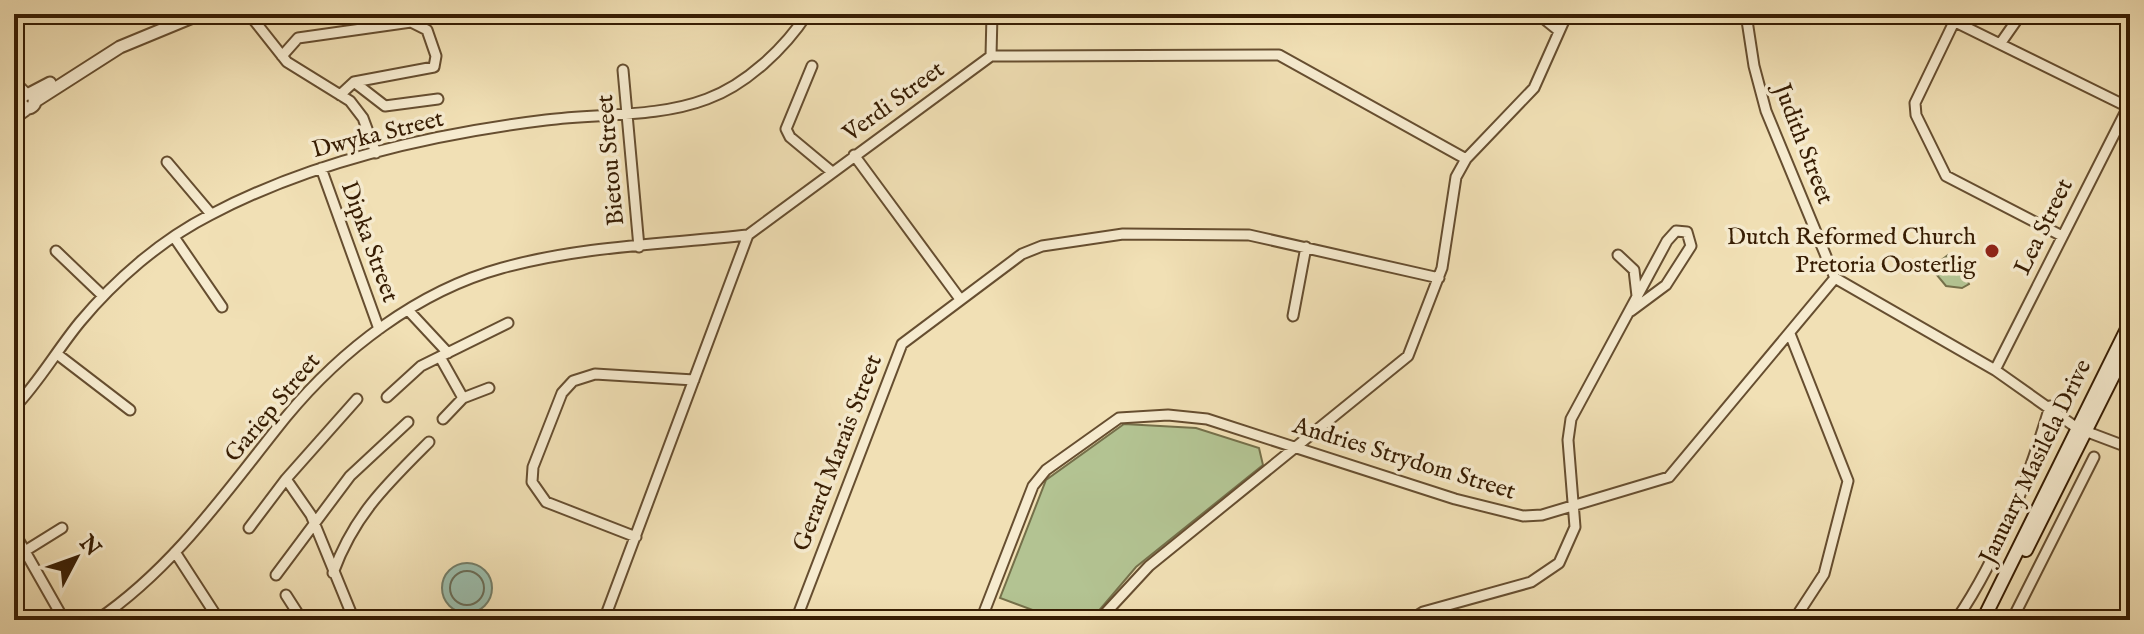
<svg xmlns="http://www.w3.org/2000/svg" width="2144" height="634" viewBox="0 0 2144 634" font-family="'IM FELL English',serif">
	<style>
		.green { fill: #b3c392; stroke: #75704a; stroke-width: 2 }
		.water { fill: #9bbdac; stroke: #737d68; stroke-width: 2 }
		.lines { fill: none; stroke-linecap: round; stroke-linejoin: round }
		.shore { stroke: #696d58; stroke-width: 2 }
		.minor-casing { stroke: #664e30; stroke-width: 13 }
		.tertiary-casing { stroke: #664e30; stroke-width: 15 }
		.secondary-casing { stroke: #371d03; stroke-width: 16 }
		.minor { stroke: #f6ebcf; stroke-width: 9 }
		.tertiary { stroke: #f6ebcf; stroke-width: 11 }
		.secondary { stroke: #f6ebcf; stroke-width: 12 }
		.poi-dot { fill: #8f2418; stroke: #f6ebcf; stroke-width: 3 }
		.labels { text-anchor: middle; dominant-baseline: central; stroke-width: 7; stroke-linejoin: round; paint-order: stroke }
		.street-label { font-size: 24px; fill: #371d03; stroke: #f6ebcf }
		.poi-label { font-size: 24px; fill: #371d03; stroke: #f6ebcf; text-anchor: end }
	</style>
	<rect width="100%" height="100%" fill="#f1e0b5"/>
	<filter id="stains"><feTurbulence type="fractalNoise" baseFrequency=".0025" numOctaves="4"/><feColorMatrix values="0 0 0 0 .2 0 0 0 0 .09 0 0 0 0 .02 0 0 0 .5 -.17"/></filter>
	<radialGradient id="worn" r=".72"><stop offset=".6" stop-color="#630" stop-opacity="0"/><stop offset="1" stop-color="#630" stop-opacity=".3"/></radialGradient>
	<path class="green" d="M1948,255l13,9 8,20 -7,4 -16,-2 -15,-18z
		M1124,424l72,4 63,20 4,17 -127,102 -45,53h-52l2,-7 -41,-15 46,-118z"/>
	<path class="water" d="M442 588a25 25 0 1 1 50 0a25 25 0 1 1-50 0Z"/>
	<g class="lines">
		<path class="shore" d="M450 588a17 17 0 1 1 34 0a17 17 0 1 1-34 0Z"/>
		<defs>
			<path id="minor" d="M249,14l38,48 63,39 13,17 13,35
				M647,14l8,4 5,-4
				M1538,14l21,17
				M1746,14l8,52 12,45 69,167 160,92 82,58 53,20
				M1939,14l189,93
				M1954,22l-39,81 1,12 30,61 116,60
				M2000,44l21,-30
				M282,56l16,-18 113,-16 16,8 9,26 -2,11 -80,15 -14,13
				M991,56l1,-42
				M812,66l-26,63 4,8 42,35
				M623,70l16,177
				M14,81l13,13
				M354,82l31,24 53,-7
				M854,155l106,144
				M167,162l44,52
				M321,168l58,161
				M174,237l48,70
				M56,251l47,45
				M1618,255l16,15 3,26
				M408,310l40,43
				M1293,316l13,-69
				M1790,334l58,147 -24,93 -30,46
				M57,354l73,56
				M440,357l23,41 -20,21
				M1995,370l135,-267
				M387,397l34,-31 87,-43
				M463,398l26,-10
				M14,408c25,-26 43,-58 66,-86 35,-42 81,-82 130,-107 102,-54 222,-81 336,-95 53,-7 111,-2 161,-21 39,-14 78,-51 100,-85
				M249,528l37,-49
				M14,532l50,88
				M636,537l-90,-35 -14,-20 1,-15 29,-74 11,-12 22,-7 99,6
				M25,551l37,-23
				M175,552l44,68
				M333,573c21,-58 54,-89 96,-131
				M276,575l74,-99 58,-54
				M286,595l16,25
				M97,620c78,-53 131,-131 189,-203 55,-67 132,-126 216,-149 79,-22 165,-24 246,-33
				M354,620l-43,-105 -25,-36 71,-80
				M604,620l144,-385 243,-179 288,-1 187,104
				M796,620l106,-276 120,-90 20,-8 81,-12 126,1 190,43
				M981,620l52,-134 13,-16 73,-52 49,-3 39,4 248,80 68,17 19,-1 127,-38 166,-199
				M1099,620l50,-54 259,-210 34,-88 14,-91 10,-18 68,-71 33,-74
				M1410,620l13,-8 108,-30 28,-19 16,-36 -7,-87 3,-21 96,-178 9,-10 11,1 4,14 -25,39 -35,26
				M1956,620c42,-61 73,-143 94,-214
				M2012,620l82,-163"/>
			<path id="tertiary" d="M29,94l21,-11
				M21 101a7 7 0 1 1 14 0a7 7 0 1 1-14 0Z
				M34,102l86,-55 80,-33
				M14,118l14,-10"/>
			<path id="secondary" d="M2026,550l99,-198
				M1983,620l147,-297"/>
		</defs>
		<use href="#minor" class="minor-casing"/>
		<use href="#tertiary" class="tertiary-casing"/>
		<use href="#secondary" class="secondary-casing"/>
		<use href="#minor" class="minor"/>
		<use href="#tertiary" class="tertiary"/>
		<use href="#secondary" class="secondary"/>
	</g>
	<circle class="poi-dot" cx="1992" cy="251" r="8"/>
	<g class="labels">
		<g class="street-label">
			<text transform="translate(894 102) rotate(-36)">Verdi Street</text>
			<text transform="translate(378 135) rotate(-14)">Dwyka Street</text>
			<text transform="translate(1803 144) rotate(69)">Judith Street</text>
			<text transform="translate(611 160) rotate(-95)">Bietou Street</text>
			<text transform="translate(2044 227) rotate(-64)">Lea Street</text>
			<text transform="translate(369 242) rotate(70)">Dipka Street</text>
			<text transform="translate(273 408) rotate(-50)">Gariep Street</text>
			<text transform="translate(838 453) rotate(-69)">Gerard Marais Street</text>
			<text transform="translate(1404 459) rotate(17)">Andries Strydom Street</text>
			<text transform="translate(2036 462) rotate(-64)">January Masilela Drive</text>
		</g>
		<g class="poi-label">
			<text x="1976" y="237">Dutch Reformed Church<tspan x="1976" dy="28">Pretoria Oosterlig</tspan></text>
		</g>
	</g>
	<rect width="2144" height="634" fill="none" stroke="#f1e0b5" stroke-width="48"/>
	<rect x="16" y="16" width="2112" height="602" fill="none" stroke="#371d03" stroke-width="4"/>
	<rect x="24" y="24" width="2096" height="586" fill="none" stroke="#371d03" stroke-width="2"/>
	<g transform="translate(76 558) rotate(49)" stroke="#f6ebcf" stroke-width="6" paint-order="stroke">
	<path d="M0-6L14 30L0 20L-14 30Z" fill="#371d03"/>
	<text y="-12" font-size="22" font-weight="bold" text-anchor="middle" fill="#371d03">N</text>
	</g>
	<rect width="100%" height="100%" filter="url(#stains)"/>
	<rect width="100%" height="100%" fill="url(#worn)"/>
</svg>
